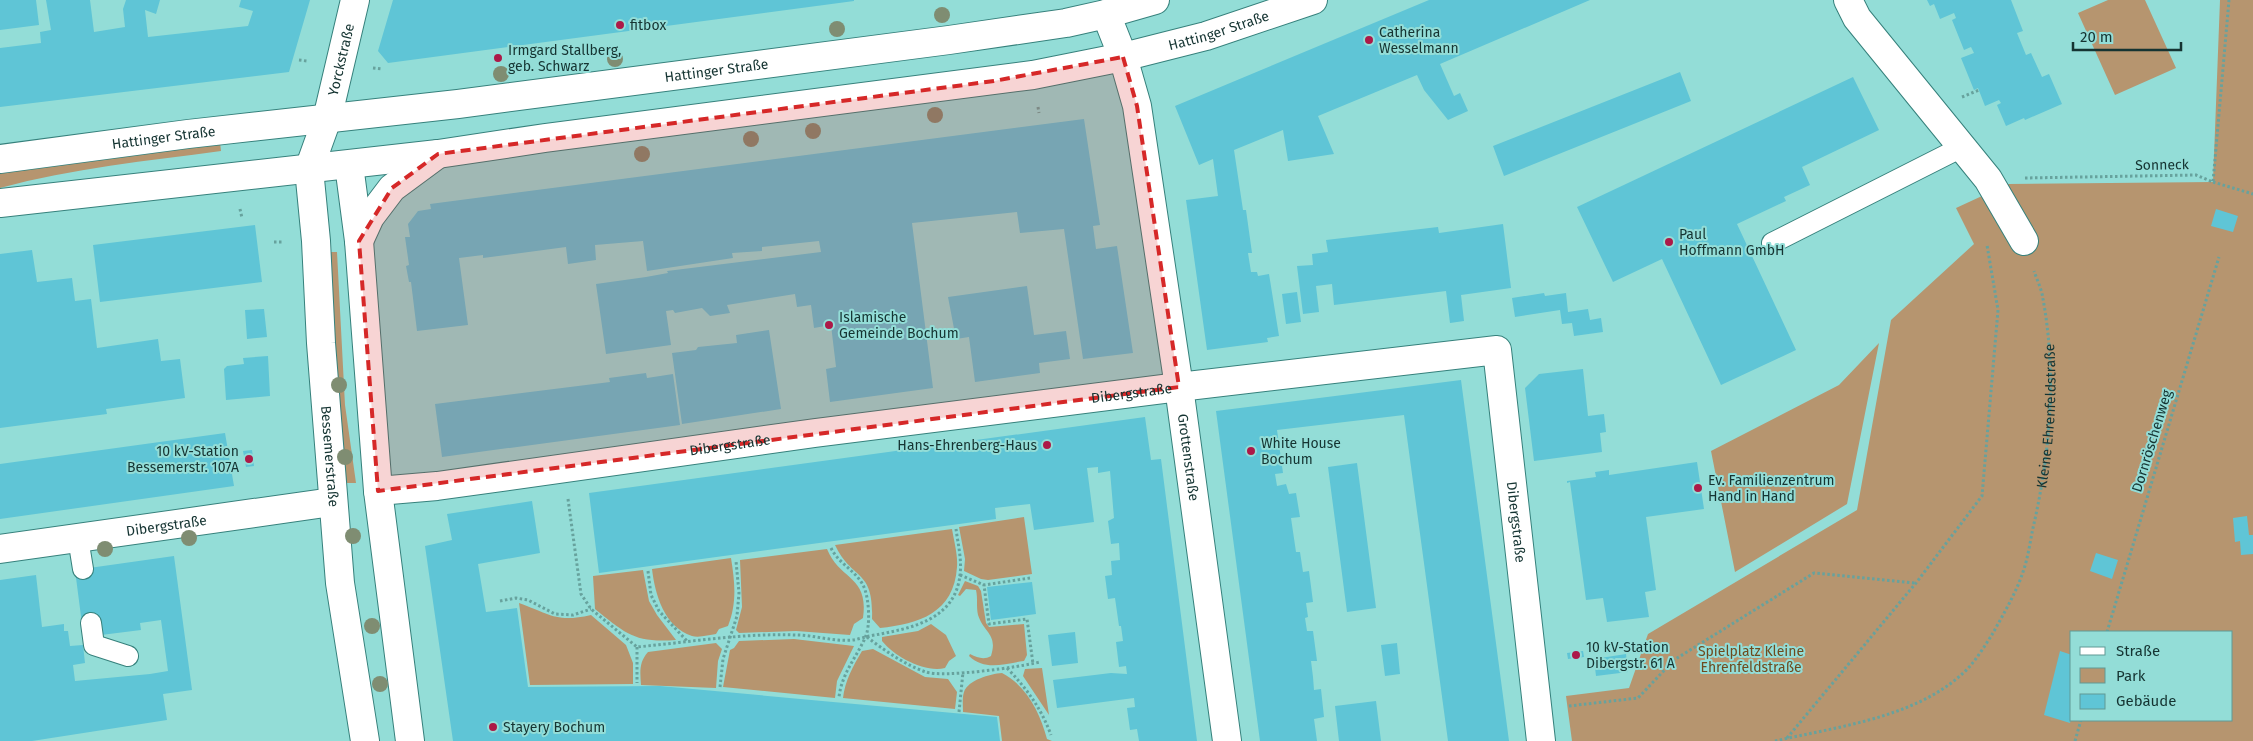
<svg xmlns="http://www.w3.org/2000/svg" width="2253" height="741" viewBox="0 0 2253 741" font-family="'Fira Sans',sans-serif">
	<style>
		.green { fill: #b6956f; fill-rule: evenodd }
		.building { fill: #5fc5d6 }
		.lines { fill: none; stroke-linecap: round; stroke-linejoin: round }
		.service-casing { stroke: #36817c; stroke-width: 22 }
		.minor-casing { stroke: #36817c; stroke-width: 30 }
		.tertiary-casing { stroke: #36817c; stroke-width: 30 }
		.secondary-casing { stroke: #36817c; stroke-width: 30 }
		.path { stroke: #67a29d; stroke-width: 3; stroke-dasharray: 2.5 2.5; stroke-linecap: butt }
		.service { stroke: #fff; stroke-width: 20 }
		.minor { stroke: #fff; stroke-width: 28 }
		.tertiary { stroke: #fff; stroke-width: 28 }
		.secondary { stroke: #fff; stroke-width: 28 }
		.tree { fill: #7f8d72 }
		.marked { fill: #d62828; fill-opacity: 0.2; stroke: #d62828; stroke-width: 4; stroke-dasharray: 10 6; stroke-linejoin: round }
		.poi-dot { fill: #ac1948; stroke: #93ddd7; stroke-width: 2 }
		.labels { text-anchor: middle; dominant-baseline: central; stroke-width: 4; stroke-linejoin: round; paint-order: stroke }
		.poi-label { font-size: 14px; fill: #153432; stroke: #93ddd7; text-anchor: start }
		.street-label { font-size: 14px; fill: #153432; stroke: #93ddd7 }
		.park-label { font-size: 14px; fill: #6e4b1f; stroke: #93ddd7 }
	</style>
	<rect width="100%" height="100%" fill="#93ddd7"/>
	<path class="green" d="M2108,0h37l31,68 -61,27 -37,-82z
		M2220,0h33v741h-681l-6,-45 63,-8 19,-54 209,-124 34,-190 83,-76 -18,-36 52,-24 205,-2zM2072,632h160v88h-160z
		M220,142l1,9c-74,10 -148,17 -221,37v-16z
		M327,252h10l8,153 11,78h-15z
		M1879,343l-32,161 -112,68 -24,-121 128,-66z
		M1024,517l8,57 -44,6 -7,-1 -17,-8 1,-12 -6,-32z
		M952,529c2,12 6,26 5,38 -3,46 -38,57 -77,61l-8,-9c2,-51 -20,-38 -37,-74z
		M827,549c13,32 42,26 36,69l-9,6 -4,11 -54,-4 -57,2 -3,-3 6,-23 -2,-47z
		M731,558c4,25 6,45 -3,68l-9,3 -3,5c-7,1 -17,4 -24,2 -28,-9 -37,-42 -40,-67z
		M643,570l6,31 8,14 19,25c-41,3 -50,-6 -81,-31l-2,-33z
		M965,581l13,5 3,5 5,32 3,4 35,-3 3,31 -3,6c-21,3 -39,10 -55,-5l1,-2c8,4 14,6 21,2 7,-22 -7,-23 -13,-41 -2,-9 0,-16 -2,-25l-10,-1 -6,7 -2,-1z
		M519,603c31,11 37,20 72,12l35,30 7,18v21l-103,1z
		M931,624l15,11 10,21 -7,5 -4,7c-20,5 -50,-11 -63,-27v-4l36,-6z
		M794,639l60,7 -17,35 -2,17 -112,-11 7,-37 4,-2 5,-7z
		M716,643l6,6 -4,12 -2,27 -75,-3c-1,-13 -2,-23 7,-33z
		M873,649l52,28 23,2 9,13 -2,17 -112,-11c2,-17 10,-32 19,-47z
		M1042,668l7,47 -26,-39 2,-7z
		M1002,673c25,13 38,40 45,66l5,2h-50l-3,-25 -36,-4c0,-6 -1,-14 1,-20 4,-12 26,-18 38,-19z"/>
	<path class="building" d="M0,0h36l3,25 -39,5z
		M46,0h44l4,32 31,-5 -2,-18 3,-9h34l-4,14 -11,-4 3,27 100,-11 5,-15 -14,-4 2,-7h69l-21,72 -289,35v-59l41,-5 -1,-11 11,-2z
		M393,0h461v1l-466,62 -10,-12z
		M1429,0h161l-150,64 14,32 6,-3 8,18 -20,9 -24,-30 -7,-15 -99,41 16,38 -46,7 -5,-31 -49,20 9,60h3l6,43h-4l3,19h6l1,4 11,-2 10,62 -12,2 1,4 -61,8 -21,-150 32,-4 -5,-37 -14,6 -24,-59z
		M1927,0h84l12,31 -6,2 9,22 5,-2 11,24 7,-3 13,30 -37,16 -1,-2 -18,8 -9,-21 4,-2 -2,-3 -14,6 -7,-18 -4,2 -13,-32 13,-5 -3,-6 -7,3 -12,-30 4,-2 -2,-5 -14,6 -6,-15 -4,2z
		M1680,72l11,29 -187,75 -11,-30z
		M1853,77l26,53 -77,37 8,18 -26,12 2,4 -49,23 59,126 -75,35 -59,-126 -49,23 -36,-75z
		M1084,119l16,106 -7,1 3,23 21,-3 16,107 -50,6 -19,-130 -44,4 -3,-21 -105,11 21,165 -103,14 -4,-33 10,-2 -5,-42 -17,3 -3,-23 -14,2 -2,-13 -68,11 3,8 -20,3 -8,-8 -27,5 -2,-3 -7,1 5,34 -65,9 -10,-70 50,-7 22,-4 -1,-2 154,-19 -2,-11 -57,6v4l-30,2 1,5 -86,13 -4,-30 -48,4 1,15 -28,4 -2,-17 -83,11v-3l-24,3 9,67 -51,6 -6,-49h-2l-3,-16 3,-1 -4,-28h5l-2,-13 10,-13 13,-2 -1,-5z
		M2216,209l22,7 -5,16 -22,-6z
		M1503,224l8,64 -50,7 3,26 -14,2 -4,-32 -112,14 -2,-21 -16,2 3,26 -16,2 -6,-48 16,-1 -1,-11 16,-2 -2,-12 112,-13 1,6z
		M255,225l7,57 -162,20 -7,-57z
		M32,250l5,32 35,-4 3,23 16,-2 6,49 61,-9 3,22 19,-2 5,39 -79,11 1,5 -107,14v-174z
		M1027,286l7,49 32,-4 4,28 -31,4 1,10 -65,9 -6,-45 -13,2 -8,-42z
		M1297,292l4,30 -15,2 -4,-30z
		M1544,293l1,3 21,-3 2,19 20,-3 2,11 11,-2 2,14 -29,4 -2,-13 -10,1 -2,-14 -45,7 -3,-19z
		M264,309l3,28 -20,2 -2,-29z
		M769,330l12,79 -99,15 -10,-71 24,-3 2,-3 39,-4 -1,-8z
		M268,356l2,40 -44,4 -2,-31 3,-3 17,-2 -1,-6z
		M1583,369l5,47 16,-2 2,18 -6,1 2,19 -68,9 -9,-73 14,-14z
		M646,373l1,5 26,-4 7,51 -238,32 -7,-53 175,-22 -1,-4z
		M1461,380l48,361h-61l-44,-326 -127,15 6,43 -8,1 2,12 9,-2 3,10 7,-1 4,24 -9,1 5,34h4l3,20 6,-1 4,31 -7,1 2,14 -3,1 2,13h6l4,30h-6l2,16 1,13 7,-1 3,28 -10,2 3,22h-57l-44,-330z
		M1145,417l6,43 10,-1 36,282h-58l-2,-12 -7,1 -3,-22 8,-1 -1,-9 -77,10 -4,-28 58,-7 16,1 -1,-8 -7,1 -3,-25 7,-1 -2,-15h-2l-4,-28 -7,1 -3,-23 7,-1 -1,-14 9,-1 -1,-17 -8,1 -3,-23 6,-3 -4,-47 -12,2v-6l-11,1 7,54 -60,8 -4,-26 -35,4 1,11 -397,54 -10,-80z
		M225,433l9,53 -234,33v-55z
		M252,450l2,16 -8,1 -3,-16z
		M1697,462l7,47 -58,8 10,73 -11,2 4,25 -42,5 -4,-24 -17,2 -16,-118 -3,1v-2l29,-4 -1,-5 14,-2v5z
		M1357,463l19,145 -29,4 -19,-145z
		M532,501l8,52 -62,11 8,48 31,-4 11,79 132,-1 337,31 3,24h-547l-28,-195 27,-6 -5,-26z
		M2247,516l2,19h4v19l-12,1 -1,-14 -5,1 -2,-24z
		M2096,553l22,7 -6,19 -22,-8z
		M174,556l18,134 -29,4 4,26 -135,21h-32v-161l36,-5 6,52 22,-3v7h4l2,15 13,-1 2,18 -12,2 2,16 75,-7 18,-3 -7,-51 -21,3 1,7 -40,5 -19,-11 -7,-54z
		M1032,582l4,32 -45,6 -4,-33z
		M1075,632l3,31 -26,3 -4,-31z
		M1397,643l3,31 -15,2 -4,-31z
		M1583,651l1,6 -16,2 -1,-6z
		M2060,651l12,4v61l-2,7 -26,-8z
		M1626,654l2,18 -32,4 -2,-17z
		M1376,701l5,40h-42l-4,-35z"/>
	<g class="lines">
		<defs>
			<path id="service" d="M1772,243l190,-96
				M78,538l5,31
				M91,623l3,22 34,11"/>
			<g id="minor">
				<path d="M1848,0l9,18 131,161 36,62"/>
				<path id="s2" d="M1123,57l14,49 42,281 48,354"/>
				<path id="s3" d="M327,119l28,-119"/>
				<path id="s4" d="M378,491l59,-5 378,-53 364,-46 318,-37 44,391"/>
				<path id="s5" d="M0,549l332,-47"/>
			</g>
			<g id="tertiary">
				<path d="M349,165l10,76 19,250 32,250"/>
				<path id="s6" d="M309,169l7,72 5,102 19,240 25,158"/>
				<path d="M359,241l11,-24 22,-29 46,-34"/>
			</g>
			<g id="secondary">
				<path d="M1106,14l17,43"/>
				<path id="s7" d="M0,159l188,-25 270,-30 491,-64 117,-17 40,-9 49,-14"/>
				<path d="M309,169l18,-50"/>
				<path id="s8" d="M0,203l438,-49 107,-16 488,-63 90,-18 83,-21 107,-36"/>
			</g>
		</defs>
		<use href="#service" class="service-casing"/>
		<use href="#minor" class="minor-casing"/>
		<use href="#tertiary" class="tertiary-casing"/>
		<use href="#secondary" class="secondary-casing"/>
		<g class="path">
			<path d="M299,60l8,1"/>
			<path d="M373,68l9,1"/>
			<path d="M1962,97l17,-7"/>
			<path d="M1038,107l1,6"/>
			<path d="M2025,178l171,-3 17,7 16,-182"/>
			<path d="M2213,182l40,12"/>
			<path d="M240,209l2,9"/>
			<path d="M274,242h10"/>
			<path d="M568,499l13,95 10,15 46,38c53,-5 106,-14 159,-12 18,0 38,7 57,5 7,-1 14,-4 22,-5 37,-7 80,-15 85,-60 2,-15 -2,-31 -4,-46"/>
			<path d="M831,548c8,16 24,22 32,37 6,11 8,41 2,53 -9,20 -23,35 -26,59"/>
			<path d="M648,571l3,24 8,16 28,30"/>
			<path d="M960,575l24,10"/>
			<path d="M1030,578l-46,7 5,39 38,-5 6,45"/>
			<path d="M500,601l16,-3 12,2 27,14 18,1 18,-6"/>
			<path d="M2107,632l112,-375"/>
			<path d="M867,637c17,13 38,28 59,35 17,6 94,-5 114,-10"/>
			<path d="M637,647v36"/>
			<path d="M1007,668c20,21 34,40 44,67"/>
			<path d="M720,687l3,-28 14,-43 2,-23 -3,-32"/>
			<path d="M1569,706l69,-8 36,-38 140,-87 101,10"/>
			<path d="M959,712l4,-40"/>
			<path d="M1787,738l129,-155 66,-87 16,-186 -11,-65"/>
			<path id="s1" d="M1775,741c61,-14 138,-23 186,-66 13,-11 23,-28 32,-42 11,-20 23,-40 30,-61 5,-14 7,-30 10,-44 17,-74 24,-153 10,-229 -1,-9 -6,-19 -9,-28"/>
			<path d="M2075,741l6,-21"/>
		</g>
		<use href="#service" class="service"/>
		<use href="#minor" class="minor"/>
		<use href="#tertiary" class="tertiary"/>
		<use href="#secondary" class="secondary"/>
	</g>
	<g class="tree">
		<circle cx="942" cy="15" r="8"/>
		<circle cx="837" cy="29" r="8"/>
		<circle cx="615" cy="59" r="8"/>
		<circle cx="501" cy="74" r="8"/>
		<circle cx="935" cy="115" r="8"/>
		<circle cx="813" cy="131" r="8"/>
		<circle cx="751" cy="139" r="8"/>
		<circle cx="642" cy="154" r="8"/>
		<circle cx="339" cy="385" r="8"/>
		<circle cx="345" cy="457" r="8"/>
		<circle cx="353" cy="536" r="8"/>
		<circle cx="189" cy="538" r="8"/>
		<circle cx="105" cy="549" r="8"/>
		<circle cx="372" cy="626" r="8"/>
		<circle cx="380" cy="684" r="8"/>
	</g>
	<path class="marked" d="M1123,57l14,49 42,281 -801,104 -19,-250 33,-53 46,-34 556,-73z"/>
	<g class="poi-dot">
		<circle cx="620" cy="25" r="5"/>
		<circle cx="1369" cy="40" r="5"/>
		<circle cx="498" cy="58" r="5"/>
		<circle cx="1669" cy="242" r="5"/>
		<circle cx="829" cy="325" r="5"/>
		<circle cx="1047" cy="445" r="5"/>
		<circle cx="1251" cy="451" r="5"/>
		<circle cx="249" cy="459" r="5"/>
		<circle cx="1698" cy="488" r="5"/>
		<circle cx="1576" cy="655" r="5"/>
		<circle cx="493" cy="727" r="5"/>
	</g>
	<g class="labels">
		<g class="poi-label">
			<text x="630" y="25">fitbox</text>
			<text x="1379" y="32">Catherina<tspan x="1379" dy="16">Wesselmann</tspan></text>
			<text x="508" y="50">Irmgard Stallberg,<tspan x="508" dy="16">geb. Schwarz</tspan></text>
			<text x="1679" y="234">Paul<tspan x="1679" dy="16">Hoffmann GmbH</tspan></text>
			<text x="839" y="317">Islamische<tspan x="839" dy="16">Gemeinde Bochum</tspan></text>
			<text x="1261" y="443">White House<tspan x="1261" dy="16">Bochum</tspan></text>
			<text x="1037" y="445" text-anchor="end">Hans-Ehrenberg-Haus</text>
			<text x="239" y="451" text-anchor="end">10 kV-Station<tspan x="239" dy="16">Bessemerstr. 107A</tspan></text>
			<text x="1708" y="480">Ev. Familienzentrum<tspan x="1708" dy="16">Hand in Hand</tspan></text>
			<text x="1586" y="647">10 kV-Station<tspan x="1586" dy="16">Dibergstr. 61 A</tspan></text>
			<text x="503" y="727">Stayery Bochum</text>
		</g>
		<g class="street-label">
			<text stroke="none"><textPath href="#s8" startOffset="1232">Hattinger Straße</textPath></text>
			<text stroke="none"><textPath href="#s3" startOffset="61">Yorckstraße</textPath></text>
			<text stroke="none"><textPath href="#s7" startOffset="722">Hattinger Straße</textPath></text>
			<text stroke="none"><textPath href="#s7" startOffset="165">Hattinger Straße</textPath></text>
			<text transform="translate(2162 165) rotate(-1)">Sonneck</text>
			<text stroke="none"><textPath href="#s4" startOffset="760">Dibergstraße</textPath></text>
			<text stroke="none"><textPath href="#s1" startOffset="479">Kleine Ehrenfeldstraße</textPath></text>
			<text transform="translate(2152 441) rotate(-73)">Dornröschenweg</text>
			<text stroke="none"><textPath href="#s4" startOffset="355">Dibergstraße</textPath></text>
			<text stroke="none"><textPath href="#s6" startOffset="288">Bessemerstraße</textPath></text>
			<text stroke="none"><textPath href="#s2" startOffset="406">Grottenstraße</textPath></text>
			<text stroke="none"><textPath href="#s4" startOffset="1301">Dibergstraße</textPath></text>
			<text stroke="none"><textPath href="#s5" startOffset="168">Dibergstraße</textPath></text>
		</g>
		<g class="park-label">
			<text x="1751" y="651">Spielplatz Kleine<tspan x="1751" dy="16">Ehrenfeldstraße</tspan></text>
		</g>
	</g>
	<rect x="2070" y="631" width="162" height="90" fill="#93ddd7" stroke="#619995"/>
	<rect x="2080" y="647" width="25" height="8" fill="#ffffff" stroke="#619995"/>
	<text x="2116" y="656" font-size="15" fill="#153432">Straße</text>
	<rect x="2080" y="668" width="25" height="15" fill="#b6956f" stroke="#619995"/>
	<text x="2116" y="681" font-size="15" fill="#153432">Park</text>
	<rect x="2080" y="694" width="25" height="15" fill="#5fc5d6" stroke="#619995"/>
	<text x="2116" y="706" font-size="15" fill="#153432">Gebäude</text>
	<path d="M2073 42v8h108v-8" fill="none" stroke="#153432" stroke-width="2.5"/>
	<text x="2080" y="42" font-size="15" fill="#153432" stroke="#93ddd7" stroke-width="4" paint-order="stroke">20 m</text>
</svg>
